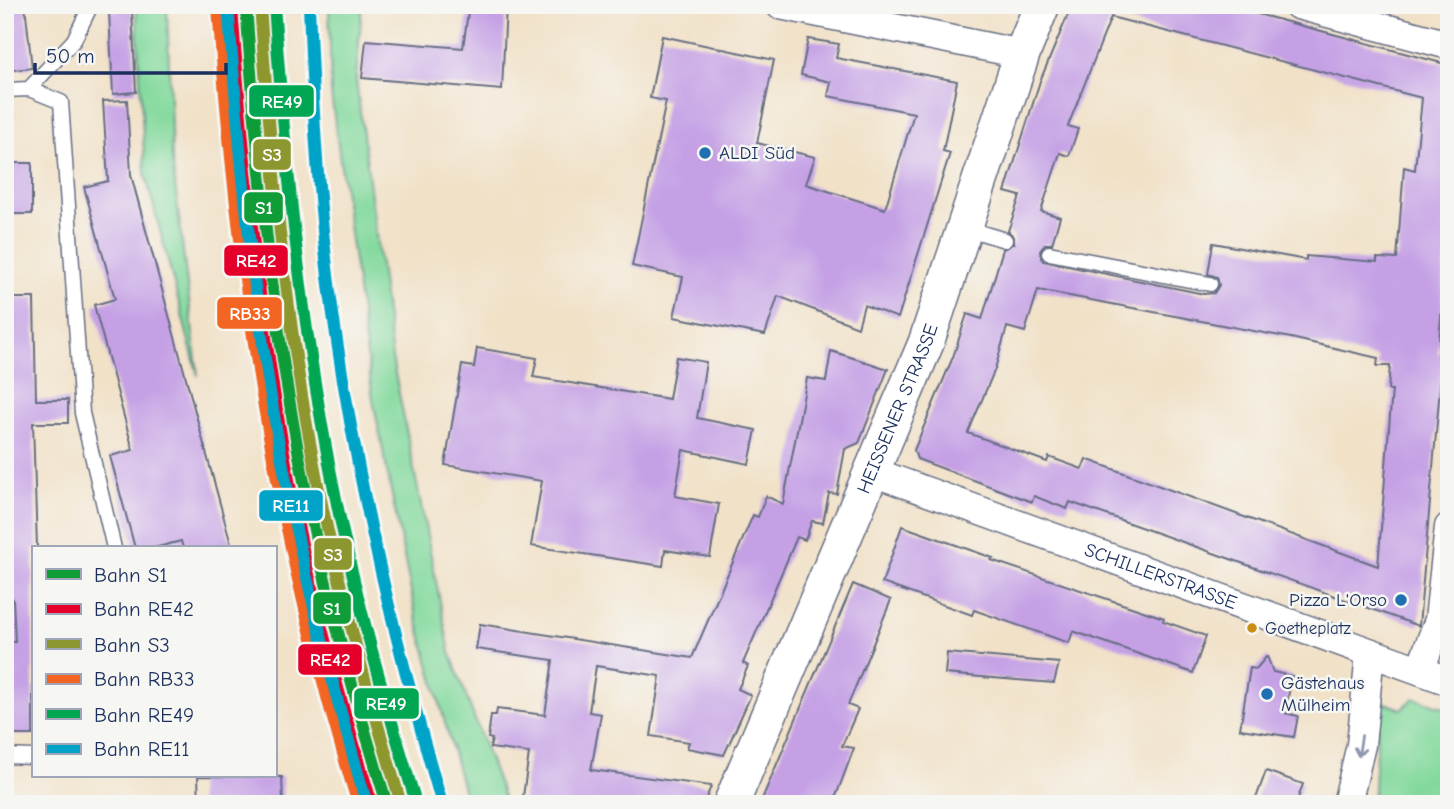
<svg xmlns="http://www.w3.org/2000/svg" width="1454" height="809" viewBox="0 0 1454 809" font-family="'Comic Neue',sans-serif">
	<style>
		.green { fill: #83d99d; stroke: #4f847e; stroke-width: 2 }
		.building { fill: #c5a0e5; fill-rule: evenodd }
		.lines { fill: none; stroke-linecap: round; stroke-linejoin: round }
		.service-casing { stroke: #666d83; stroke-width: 17 }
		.minor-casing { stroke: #666d83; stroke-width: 31 }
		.tertiary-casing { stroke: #666d83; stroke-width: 38 }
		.service { stroke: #fff; stroke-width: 14 }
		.minor { stroke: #fff; stroke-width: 28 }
		.tertiary { stroke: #fff; stroke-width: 35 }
		.rail-1-casing { stroke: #f6f6f2; stroke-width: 18 }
		.rail-2-casing { stroke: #f6f6f2; stroke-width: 18 }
		.rail-3-casing { stroke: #f6f6f2; stroke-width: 18 }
		.rail-4-casing { stroke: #f6f6f2; stroke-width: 18 }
		.rail-5-casing { stroke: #f6f6f2; stroke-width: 18 }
		.rail-6-casing { stroke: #f6f6f2; stroke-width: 18 }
		.rail-1 { stroke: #109c37; stroke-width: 12 }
		.rail-2 { stroke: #e4002b; stroke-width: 12 }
		.rail-3 { stroke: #8d972f; stroke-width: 12 }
		.rail-4 { stroke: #f26522; stroke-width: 12 }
		.rail-5 { stroke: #00a651; stroke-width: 12 }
		.rail-6 { stroke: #01a3c8; stroke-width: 12 }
		.oneway { stroke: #8d97ae }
		.poi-dot { fill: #1f6fb2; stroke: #f6f6f2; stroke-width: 2.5 }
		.bus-dot { fill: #cb8e13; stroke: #f6f6f2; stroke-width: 2.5 }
		.labels { text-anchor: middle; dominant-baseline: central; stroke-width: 5; stroke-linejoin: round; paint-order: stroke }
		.bus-label { font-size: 17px; fill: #1b2f5e; stroke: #f6f6f2; text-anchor: start }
		.poi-label { font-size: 19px; fill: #1b2f5e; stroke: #f6f6f2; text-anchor: start }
		.street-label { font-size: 19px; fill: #1b2f5e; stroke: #f6f6f2 }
		.line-badge { stroke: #f6f6f2; stroke-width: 2.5 }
		.badge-label { font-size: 19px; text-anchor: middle; font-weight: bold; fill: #fff }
	</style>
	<rect width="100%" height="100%" fill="#f6f6f2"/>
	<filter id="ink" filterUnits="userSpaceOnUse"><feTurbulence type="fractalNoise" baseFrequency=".0143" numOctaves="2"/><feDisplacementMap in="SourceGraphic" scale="14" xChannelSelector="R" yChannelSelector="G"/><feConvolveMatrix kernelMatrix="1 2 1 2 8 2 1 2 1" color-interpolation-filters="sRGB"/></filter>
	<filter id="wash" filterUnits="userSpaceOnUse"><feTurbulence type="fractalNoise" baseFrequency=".00686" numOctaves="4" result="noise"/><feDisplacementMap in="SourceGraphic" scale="28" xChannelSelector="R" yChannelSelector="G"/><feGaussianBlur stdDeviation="1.57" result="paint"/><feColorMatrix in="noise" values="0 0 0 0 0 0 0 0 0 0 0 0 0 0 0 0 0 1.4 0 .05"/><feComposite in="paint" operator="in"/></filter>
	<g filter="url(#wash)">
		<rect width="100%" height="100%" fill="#f1e1c7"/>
		<path class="green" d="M136,5h31l5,154 26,217 -53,-203z
			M329,5h33l-6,75 36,278 58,294 56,152h-39l-52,-192 -42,-212 -42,-306z
			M326,467l26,127 47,172 -10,3 -57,-201 -18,-100z
			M1414,698l35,11v95h-76l6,-103 23,8z"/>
		<g id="blocks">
			<path class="building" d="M5,5h20l7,63 -27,3z
				M469,5h37l-4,85 -140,-12 4,-38 97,8z
				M1072,5h152l225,60v149l-11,140h5l-24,272 -349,-124 -3,7 -33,-13 -2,6 -115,-43 -3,-9 39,-93 14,-43 15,5 21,-70 11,-6v-6l-6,-6 12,-35 -15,-4 35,-111zM1111,17l311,81 -7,72 -11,-3 -7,92 -20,-1v4l-71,-6v4l-93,-17 -5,31 9,3 2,8 -5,8 -10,1 -161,-33 -3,-10 5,-7h7l8,-27 -19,-6 19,-58 9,3 9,-27 -10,-3zM1038,290l253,48 87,20 -1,8h13l-2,24h4l-14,176 -292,-107 -4,10 -33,-12 -2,5 -79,-29 27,-64 12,-42 18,5z
				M132,10l4,82 -23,2 -4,-83z
				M662,36l112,24 -17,83 58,14 -9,27 79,25 29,-96 -86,-17 3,-14 -30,-7 7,-36 31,5 -3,14 121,23 -14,70 7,2 -52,165 -34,-13 -6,22 -80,-31 -13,39 -91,-18 9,-40 -51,-11 34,-165 -16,-3z
				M127,100l4,75 101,373h-49l-2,-7 -27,7h-19l-25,-92 23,-6 -39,-145 21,-6 -31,-112 24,-6 -5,-80z
				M5,163h27v51h-27z
				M5,298h29l2,102h32v23h-35l4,125h-4v187h-28v-93h10l-2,-43 -8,1z
				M477,348l60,10 -4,19 136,22 7,-42 30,5 -9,56 59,12 -7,34 -66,-14 -8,46 44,8 -9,53 -45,-7 -2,16 -132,-20 11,-65 -97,-16 17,-100 12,2z
				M831,351l57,18 -29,74 -14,6 -8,45 -8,-1 -6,30 -11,-2 -7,19 -8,-3 -54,126 5,3 -10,23 13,6 -27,60 -37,-7 2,-6 -38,-6 9,-60 -64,-10 -7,46 12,2 -10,56 120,16 -7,18h-182l7,-51 -39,-5 2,-9 -4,-1 3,-23h5l1,-6 48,6 8,-55 -77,-11 4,-25 212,34 61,-143 5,2 8,-21 17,8 24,-126 19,3z
				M902,526l91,32 -2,2 173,58 -1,3 43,15 -13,37 -120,-42 -4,12 -95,-33 -2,5 -90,-32z
				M853,584l38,16 -43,105 10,4 -16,37 12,2 -21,56h-73z
				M947,653l112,10 -5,20 -109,-9z
				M1267,656l6,16 19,4 -7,37 13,3 -4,21 -54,-8 10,-61 6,1z
				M1266,771l37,13 -7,20h-42z
				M198,776l84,1 1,27h-84z"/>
		</g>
	</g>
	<g filter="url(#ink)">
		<use href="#blocks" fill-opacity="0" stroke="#666d83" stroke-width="2"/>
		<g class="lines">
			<defs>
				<path id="service" d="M29,89l32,13 21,311 32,135
					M5,90l24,-1 45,-49 17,-35
					M965,228l40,12
					M1049,253l161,31
					M5,756l28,1"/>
				<g id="minor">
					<path d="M780,5l242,49"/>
					<path d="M1298,5l151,40"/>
					<path id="s1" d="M873,472l576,209"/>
					<path d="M1420,670l19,-50 10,-93"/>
					<path d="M1347,804l14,-59 9,-92"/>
				</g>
				<g id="tertiary">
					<path id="s2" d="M731,804l195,-461 96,-289 20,-49"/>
				</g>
			</defs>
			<use href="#service" class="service-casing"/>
			<use href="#minor" class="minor-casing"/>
			<use href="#tertiary" class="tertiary-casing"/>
			<use href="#service" class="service"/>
			<use href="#minor" class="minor"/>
			<use href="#tertiary" class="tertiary"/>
			<defs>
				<path id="rail-1" d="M246,5c12,170 29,340 64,506 20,99 47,196 77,293"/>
				<path id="rail-2" d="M232,6c12,170 30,338 63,505 20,99 47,196 77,293"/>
				<path id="rail-3" d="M260,5c12,169 28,338 63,504 21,98 48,195 77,291"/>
				<path id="rail-4" d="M218,7c20,277 57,530 140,797"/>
				<path id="rail-5" d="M274,5c12,167 29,335 63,499 20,99 47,195 77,292"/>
				<path id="rail-6" d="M228,5c13,170 29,339 64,506 21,99 46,196 75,293
					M309,5c4,108 10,216 26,323 23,161 61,319 107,476"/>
			</defs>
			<use href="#rail-1" class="rail-1-casing"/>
			<use href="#rail-2" class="rail-2-casing"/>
			<use href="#rail-3" class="rail-3-casing"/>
			<use href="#rail-4" class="rail-4-casing"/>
			<use href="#rail-5" class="rail-5-casing"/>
			<use href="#rail-6" class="rail-6-casing"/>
			<use href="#rail-1" class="rail-1"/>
			<use href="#rail-2" class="rail-2"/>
			<use href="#rail-3" class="rail-3"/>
			<use href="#rail-4" class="rail-4"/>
			<use href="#rail-5" class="rail-5"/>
			<use href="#rail-6" class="rail-6"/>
		</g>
		<defs><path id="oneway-shaft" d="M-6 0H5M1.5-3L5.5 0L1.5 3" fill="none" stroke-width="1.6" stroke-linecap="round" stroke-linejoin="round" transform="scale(1.75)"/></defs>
		<use class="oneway" href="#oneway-shaft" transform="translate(1360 746) rotate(99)"/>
	</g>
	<g class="poi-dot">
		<circle cx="705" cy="153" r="7"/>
		<circle cx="1401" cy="600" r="7"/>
		<circle cx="1267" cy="694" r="7"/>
	</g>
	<circle class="bus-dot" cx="1252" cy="628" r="6"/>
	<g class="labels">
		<g class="bus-label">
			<text x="1265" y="628">Goetheplatz</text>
		</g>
		<g class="poi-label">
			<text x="719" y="153">ALDI Süd</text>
			<text x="1387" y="600" text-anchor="end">Pizza L'Orso</text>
			<text x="1281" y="683">Gästehaus<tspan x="1281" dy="22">Mülheim</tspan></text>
		</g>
		<g class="street-label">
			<text stroke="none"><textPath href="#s2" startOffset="429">HEISSENER STRASSE</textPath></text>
			<text stroke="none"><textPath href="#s1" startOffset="306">SCHILLERSTRASSE</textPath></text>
		</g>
	</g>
	<g class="line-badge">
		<rect x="248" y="84" width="67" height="34" rx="7" fill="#00a651"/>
		<rect x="252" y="138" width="40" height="33" rx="7" fill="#8d972f"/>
		<rect x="243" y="191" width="41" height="33" rx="7" fill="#109c37"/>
		<rect x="223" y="244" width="66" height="33" rx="7" fill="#e4002b"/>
		<rect x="216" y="296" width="67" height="34" rx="7" fill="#f26522"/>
		<rect x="258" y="489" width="66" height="33" rx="7" fill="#01a3c8"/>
		<rect x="313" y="537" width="40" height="34" rx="7" fill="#8d972f"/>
		<rect x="312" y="591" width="40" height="34" rx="7" fill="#109c37"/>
		<rect x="297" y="643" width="66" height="33" rx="7" fill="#e4002b"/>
		<rect x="353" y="687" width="67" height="33" rx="7" fill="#00a651"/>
	</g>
	<g class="badge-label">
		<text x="282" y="108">RE49</text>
		<text x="272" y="161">S3</text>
		<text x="264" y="214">S1</text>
		<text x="256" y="267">RE42</text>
		<text x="250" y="320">RB33</text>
		<text x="291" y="512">RE11</text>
		<text x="333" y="561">S3</text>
		<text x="332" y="615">S1</text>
		<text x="330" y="666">RE42</text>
		<text x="386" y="710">RE49</text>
	</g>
	<rect width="1454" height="809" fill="none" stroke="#f6f6f2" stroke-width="28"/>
	<rect x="32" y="546" width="245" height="231" fill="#f6f6f2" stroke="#9ea6b7" stroke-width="2"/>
	<rect x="46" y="569" width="35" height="10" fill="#109c37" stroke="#9ea6b7" stroke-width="2"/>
	<text x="94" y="582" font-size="21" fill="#1b2f5e">Bahn S1</text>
	<rect x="46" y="604" width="35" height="10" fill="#e4002b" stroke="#9ea6b7" stroke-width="2"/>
	<text x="94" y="616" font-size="21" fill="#1b2f5e">Bahn RE42</text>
	<rect x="46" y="639" width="35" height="10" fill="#8d972f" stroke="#9ea6b7" stroke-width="2"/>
	<text x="94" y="652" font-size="21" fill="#1b2f5e">Bahn S3</text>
	<rect x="46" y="674" width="35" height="10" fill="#f26522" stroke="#9ea6b7" stroke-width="2"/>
	<text x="94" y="686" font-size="21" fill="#1b2f5e">Bahn RB33</text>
	<rect x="46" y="709" width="35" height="10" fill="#00a651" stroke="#9ea6b7" stroke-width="2"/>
	<text x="94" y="722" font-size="21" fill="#1b2f5e">Bahn RE49</text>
	<rect x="46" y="744" width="35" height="10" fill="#01a3c8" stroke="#9ea6b7" stroke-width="2"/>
	<text x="94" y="756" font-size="21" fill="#1b2f5e">Bahn RE11</text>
	<path d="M35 63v10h191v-10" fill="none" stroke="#1b2f5e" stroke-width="3.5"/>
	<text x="46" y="63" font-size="21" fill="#1b2f5e" stroke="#f6f6f2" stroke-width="5" paint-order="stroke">50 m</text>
</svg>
